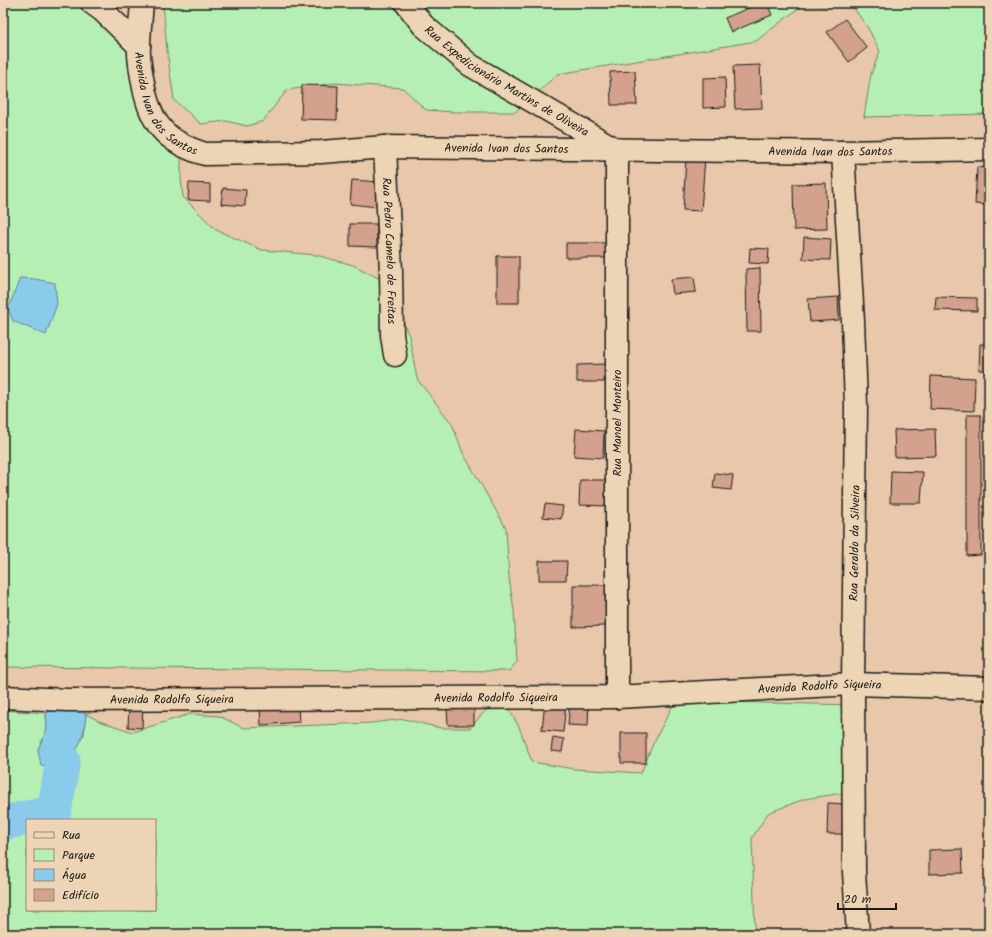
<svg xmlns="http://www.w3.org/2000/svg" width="992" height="937" viewBox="0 0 992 937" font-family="Kalam,sans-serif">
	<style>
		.green { fill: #b6efb3; stroke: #698668; fill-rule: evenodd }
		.water { fill: #8acbeb; stroke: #5e8598 }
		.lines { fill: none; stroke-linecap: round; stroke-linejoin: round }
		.river { stroke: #8acbeb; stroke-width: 35 }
		.building { fill: #d3a18e; stroke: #1c1c1c }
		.minor-casing { stroke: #1c1c1c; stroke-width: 25 }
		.minor { stroke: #ecd4b4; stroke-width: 22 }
		.labels { text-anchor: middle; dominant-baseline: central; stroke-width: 3; stroke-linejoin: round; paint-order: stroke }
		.street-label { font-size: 12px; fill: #1c1c1c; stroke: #ecd4b4 }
	</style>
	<rect width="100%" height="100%" fill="#e8c7ab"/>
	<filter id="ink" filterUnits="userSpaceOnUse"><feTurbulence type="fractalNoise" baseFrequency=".025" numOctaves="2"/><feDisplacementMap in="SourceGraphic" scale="8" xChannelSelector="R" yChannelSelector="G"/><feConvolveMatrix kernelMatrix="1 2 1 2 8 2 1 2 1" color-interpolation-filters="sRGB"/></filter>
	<g filter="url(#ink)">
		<path class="green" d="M3,3h93l40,58 45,88v31l2,17 33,33 46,20 54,5 37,10 35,18 21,53 8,43 35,45 11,29 43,75 3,50 5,33 3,50 -8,10 -506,-4z
			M163,3h826v111l-125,3 7,-43 9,-23 -12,-23 -15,-21 -50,-2 -47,36 -198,33 -43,38h-61l-28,-2 -23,-22 -68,-5 -48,7 -24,31 -16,5 -21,-5 -25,3 -27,-24 -7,-49z
			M675,701l181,4 -2,66 -11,22 -39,6 -36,14 -16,25 3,96h-752v-224l43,3 1,16 -9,20 4,17 42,-31 2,-21 13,7 34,11 57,-18 29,2 25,12 127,-5 33,-4 36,9h30l16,-18 21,-4 12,21 13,35 42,7 67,4 12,-29zM27,820h128v90h-128z"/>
		<path class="water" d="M20,278l15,1 20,4 2,21 -11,31 -33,-14 -5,-12z
			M68,705l18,9c-2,18 -4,37 -23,47 -6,3 -15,3 -22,5l-3,-17 9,-20 -1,-16z"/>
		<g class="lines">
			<path class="river" d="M3,823l51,-11 9,-51"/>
		</g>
		<path class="building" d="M760,3h7l5,12 -41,17 -6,-14z
			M845,19l22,29 -18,14 -22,-30z
			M760,65l2,43 -27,1 -2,-43z
			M635,71l2,34h-26l-1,-33z
			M725,77l1,30 -23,1v-30z
			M302,85l36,1 -1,34 -36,-1z
			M686,157l19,1 -4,53 -18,-1z
			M977,167l12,1v37l-14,-1z
			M352,180l28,2 -2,25 -28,-3z
			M189,183l21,1v17l-22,-1z
			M826,183l1,46 -33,1 -1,-46z
			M223,188l23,2 -1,16 -24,-2z
			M350,224h27v23l-27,-1z
			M804,237l27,2 -1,21 -27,-1z
			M566,243h43v15h-43z
			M750,248l19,1 -1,15 -19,-1z
			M497,256h22v47h-22z
			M760,268l1,63h-14l-1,-62z
			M694,277l2,15 -23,2 -2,-15z
			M838,297l1,23 -29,2 -2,-23z
			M936,297l41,1v13l-42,-1z
			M980,344h9v27l-10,-1z
			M604,364v18h-27v-17z
			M931,376l44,2 -1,33 -44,-2z
			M967,415h14v140l-14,1z
			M576,429l28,2 -1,27 -29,-2z
			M935,429l1,27 -41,1 -1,-27z
			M891,471l32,1 -2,31h-31z
			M715,473l18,2 -2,15 -18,-2z
			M580,480h29l-1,26 -29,-1z
			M545,504l18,2 -2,13 -18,-2z
			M539,561h28l-1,19h-27z
			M573,585h33v41l-33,1z
			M570,700l19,1 -1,25 -20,-1z
			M545,702l21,2 -3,28 -21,-2z
			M129,706h14l-1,22 -14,-1z
			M298,706l1,16 -38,3 -1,-16z
			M474,707v18h-26l-1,-17z
			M621,733h25v30h-25z
			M553,737l11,2 -2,13 -11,-1z
			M828,803l17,1 -1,30h-17z
			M962,849l1,24 -34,1v-24z
			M819,930v4h-40v-2z"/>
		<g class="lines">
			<defs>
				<g id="minor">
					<path d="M92,3l11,8 36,35"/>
					<path id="s1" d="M142,3c-1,14 -3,29 -3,43 -1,12 2,25 4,37 7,40 22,59 62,71l116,-2 64,-5 458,5 146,-3"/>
					<path id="s2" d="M406,3l17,22 47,40 147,85v547"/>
					<path id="s3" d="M385,147l6,124 1,64 3,20"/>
					<path d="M843,152l10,169 3,84 -3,279 1,188 4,62"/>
					<path id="s4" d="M3,697l64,3 550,-3 236,-13 136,4"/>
				</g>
			</defs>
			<use href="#minor" class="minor-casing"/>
			<use href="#minor" class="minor"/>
		</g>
	</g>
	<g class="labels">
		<g class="street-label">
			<text stroke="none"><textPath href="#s2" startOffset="129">Rua Expedicionário Martins de Oliveira</textPath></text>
			<text stroke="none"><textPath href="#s1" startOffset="111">Avenida Ivan dos Santos</textPath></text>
			<text stroke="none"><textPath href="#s1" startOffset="483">Avenida Ivan dos Santos</textPath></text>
			<text stroke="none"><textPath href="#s1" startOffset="807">Avenida Ivan dos Santos</textPath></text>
			<text stroke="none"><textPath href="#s3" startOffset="104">Rua Pedro Camelo de Freitas</textPath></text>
			<text transform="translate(617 423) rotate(-90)">Rua Manoel Monteiro</text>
			<text transform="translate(855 543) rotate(-89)">Rua Geraldo da Silveira</text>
			<text stroke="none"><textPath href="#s4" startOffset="817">Avenida Rodolfo Siqueira</textPath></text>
			<text stroke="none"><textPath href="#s4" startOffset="493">Avenida Rodolfo Siqueira</textPath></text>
			<text stroke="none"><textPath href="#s4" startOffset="169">Avenida Rodolfo Siqueira</textPath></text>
		</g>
	</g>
	<rect width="992" height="937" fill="none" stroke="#ecd4b4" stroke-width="16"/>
	<rect x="8" y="8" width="976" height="921" fill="none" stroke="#1c1c1c" stroke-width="1.5" filter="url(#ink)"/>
	<rect x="26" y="819" width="130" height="92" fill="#ecd4b4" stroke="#998a77"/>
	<rect x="34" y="832" width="20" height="6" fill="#ecd4b4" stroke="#998a77"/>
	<text x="62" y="839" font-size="12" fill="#1c1c1c">Rua</text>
	<rect x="34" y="849" width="20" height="12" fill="#b6efb3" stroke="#998a77"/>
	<text x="62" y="859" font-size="12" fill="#1c1c1c">Parque</text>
	<rect x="34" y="869" width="20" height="12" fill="#8acbeb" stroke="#998a77"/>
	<text x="62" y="879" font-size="12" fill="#1c1c1c">Água</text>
	<rect x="34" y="889" width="20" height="12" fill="#d3a18e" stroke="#998a77"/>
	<text x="62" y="899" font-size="12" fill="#1c1c1c">Edifício</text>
	<path d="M838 903v6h58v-6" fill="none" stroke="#1c1c1c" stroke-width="2"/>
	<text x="844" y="903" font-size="12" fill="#1c1c1c" stroke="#ecd4b4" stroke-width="3" paint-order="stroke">20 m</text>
</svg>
